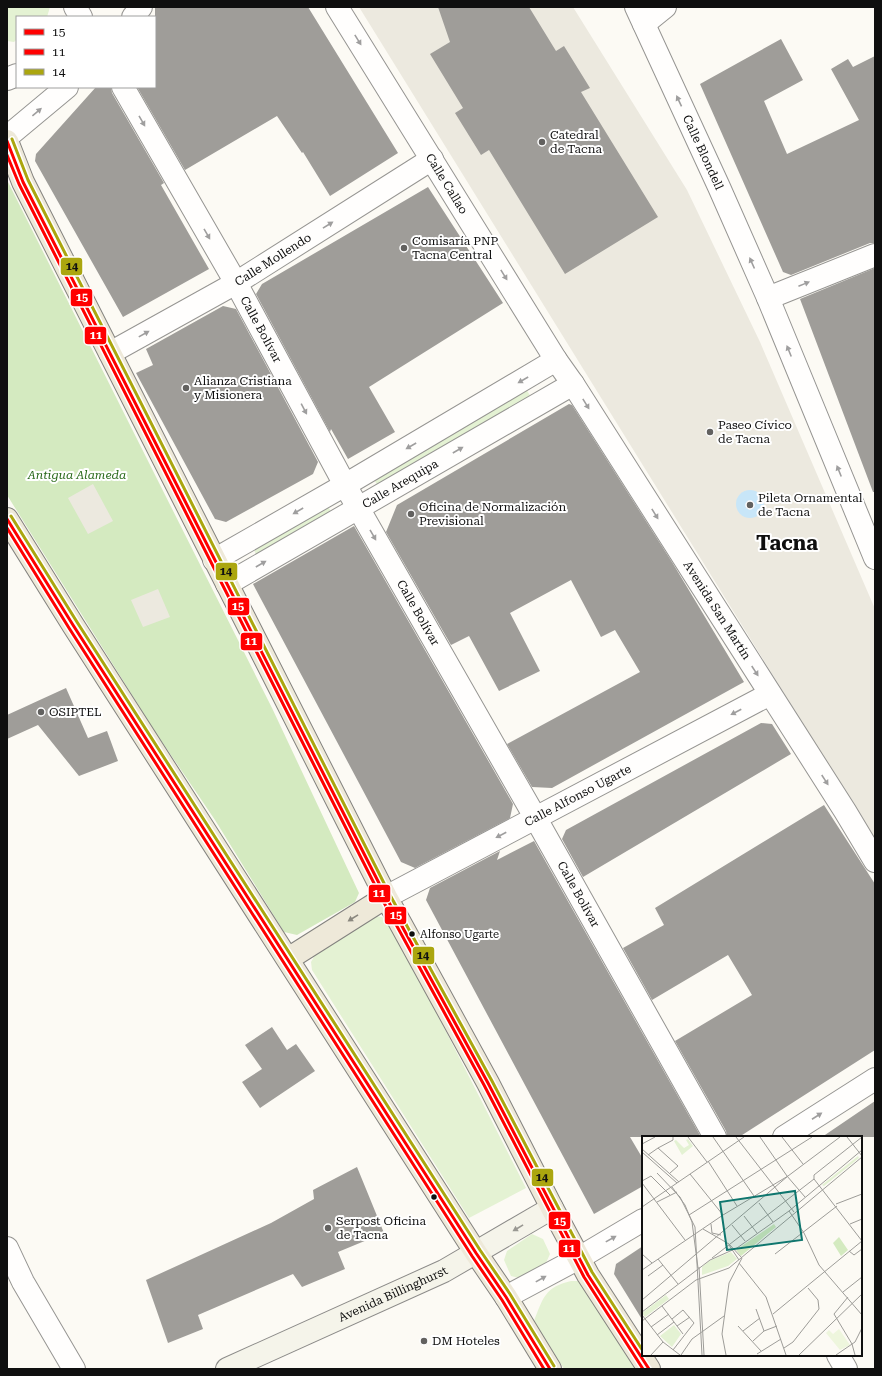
<svg xmlns="http://www.w3.org/2000/svg" width="882" height="1376" viewBox="0 0 882 1376" font-family="'Roboto Serif',serif">
	<style>
		.green { fill: #e4f2d3 }
		.forest { fill: #d4eac0 }
		.plaza { fill: #ece9df }
		.water { fill: #c8e6f8 }
		.building { fill: #9f9d99 }
		.lines { fill: none; stroke-linecap: round; stroke-linejoin: round }
		.street-casing { stroke: #969592; stroke-width: 24 }
		.secondary-casing { stroke: #8c8b89; stroke-width: 24 }
		.primary-casing { stroke: #83827f; stroke-width: 24 }
		.street { stroke: #fffefd; stroke-width: 22 }
		.secondary { stroke: #f5f4ea; stroke-width: 22 }
		.primary { stroke: #eee9d9; stroke-width: 22 }
		.bus-1-casing { stroke: #fff; stroke-width: 6 }
		.bus-2-casing { stroke: #fff; stroke-width: 6 }
		.bus-3-casing { stroke: #fff; stroke-width: 6 }
		.bus-1 { stroke: #f00; stroke-width: 3 }
		.bus-2 { stroke: #f00; stroke-width: 3 }
		.bus-3 { stroke: #aba60f; stroke-width: 3 }
		.oneway { fill: #9f9e9e }
		.oneway2 { fill: #8a877e }
		.oneway3 { fill: #999892 }
		.poi-dot { fill: #62615f; stroke: #fff; stroke-width: 1.5 }
		.bus-dot { fill: #0f0f0f; stroke: #fff; stroke-width: 1.5 }
		.labels { text-anchor: middle; dominant-baseline: central; stroke-width: 4; stroke-linejoin: round; paint-order: stroke }
		.bus-label { font-size: 11px; fill: #0f0f0f; stroke: #fff; text-anchor: start }
		.poi-label { font-size: 12px; fill: #0f0f0f; stroke: #fff; text-anchor: start }
		.street-label { font-size: 12px; fill: #0f0f0f; stroke: #fff }
		.park-label { font-size: 12px; font-style: italic; fill: #2a6a1b; stroke: #fff }
		.town-label { font-size: 20px; font-weight: bold; fill: #0f0f0f; stroke: #fff }
		.inset-road { fill: none; stroke: #9d9c98; stroke-width: 1 }
		.view { fill: #0f766e; fill-opacity: 0.15; stroke: #0f766e; stroke-width: 2 }
		.inset-edge { fill: none; stroke: #0f0f0f; stroke-width: 2 }
		.line-badge { stroke: #fff; stroke-width: 1.5 }
		.badge-label { font-size: 11px; text-anchor: middle; font-weight: bold; fill: #fff }
		.pale-badge-label { font-size: 11px; text-anchor: middle; font-weight: bold; fill: #111 }
	</style>
	<rect width="100%" height="100%" fill="#fcfaf4"/>
	<path class="green" d="M7,7h43l-3,10h-30v22l-3,3 -7,-1z
		M526,389l5,8 -153,89 -5,-8z
		M327,505l5,8 -75,43 -4,-8z
		M376,916l6,1 8,5 136,266 -57,30 -157,-248 -1,-8 4,-7z
		M532,1234l11,5 7,15 -5,11 -22,14 -12,-3 -7,-16 3,-9z
		M571,1281h8l56,88h-71l-30,-48c9,-23 11,-34 37,-40z"/>
	<path class="forest" d="M7,180l265,528 87,185 -4,9 -58,33 -13,-3 -69,-112 -61,-90 -147,-235z"/>
	<path class="plaza" d="M359,7h214l114,183 73,152 115,267v231z
		M93,484l20,37 -25,13 -20,-36z
		M158,589l12,28 -27,10 -12,-27z"/>
	<path class="water" d="M736 504a14 14 0 1 1 28 0a14 14 0 1 1-28 0Z"/>
	<path class="building" d="M155,7h153l90,146 -68,43 -27,-44 -1,1 -25,-37 -92,54 -48,-83h18z
		M438,7h91l27,44 8,-5 26,42 -9,4 77,125 -93,57 -76,-124 -8,5 -26,-42 8,-5 -33,-54 20,-12z
		M781,39l22,41 -39,21 23,53 72,-34 -28,-51 17,-10 5,8 22,-11v187h-5l-79,32 -8,-3 -83,-188z
		M96,87h15l1,6 52,90 -3,2 48,84 -86,48 -88,-156 1,-7z
		M428,187l75,116 -134,84 26,45 -47,27 -17,-30 -1,3 -74,-138 6,-10z
		M875,268v224h-2l-73,-193z
		M223,306l13,3 82,153 -5,12 -87,48 -11,-3 -79,-146 17,-8 -7,-16z
		M569,404l3,1 100,157 72,120 -192,106 -20,-1 -25,-43 133,-72 -25,-42 -14,7 -30,-57 -61,33 30,58 -41,20 -30,-55 -18,9 -65,-113 11,-27z
		M354,526l159,278 -3,14 -95,50 -14,-6 -148,-278z
		M66,688l22,50 19,-7 11,30 -39,15 -41,-51 -31,14v-24z
		M761,723l11,1 19,30 -208,123 -21,-38 4,-9z
		M824,805l51,79v166l-136,87h-12l-1,-6 -51,-90 77,-46 -24,-40 -76,45 -29,-52 41,-23 -9,-17z
		M534,841l167,296h-71l13,22v27l-49,28 -168,-314 4,-12 70,-37 -3,9z
		M272,1027l15,23 9,-6 19,27 -55,37 -18,-26 20,-13 -17,-24z
		M875,1101v36h-53z
		M357,1167l27,66 -46,19 7,17 -43,18 -9,-13 -95,41 5,14 -35,14 -22,-63 125,-57 43,-24 -1,-9z
		M643,1246v75l-29,-47 2,-10z"/>
	<g class="lines">
		<defs>
			<g id="street">
				<path d="M75,7l6,10"/>
				<path id="s1" d="M337,7l219,353 17,24 272,427 30,50"/>
				<path id="s2" d="M636,7l83,180 49,111 107,260"/>
				<path d="M133,17l8,-10"/>
				<path d="M644,24l21,-17"/>
				<path d="M7,79l10,-4"/>
				<path id="s3" d="M123,87l113,196 109,202 190,332 180,320"/>
				<path d="M7,137l60,-50"/>
				<path d="M768,298l107,-43"/>
				<path id="s4" d="M110,353l126,-70 196,-124"/>
				<path d="M214,560l131,-75 211,-125"/>
				<path id="s5" d="M227,584l346,-200"/>
				<path id="s6" d="M386,897l384,-203"/>
				<path d="M784,1137l91,-58"/>
				<path d="M7,1248l16,34 51,87"/>
				<path d="M506,1297l73,-39 64,-38"/>
				<path d="M838,1355l8,14"/>
			</g>
			<g id="secondary">
				<path id="s7" d="M227,1369l217,-98 108,-63"/>
			</g>
			<path id="primary" d="M7,141l16,41 363,715 102,186 64,125 36,67 61,94
				M7,519l66,106 403,628 30,44 44,72
				M288,959l98,-62"/>
		</defs>
		<use href="#street" class="street-casing"/>
		<use href="#secondary" class="secondary-casing"/>
		<use href="#primary" class="primary-casing"/>
		<use href="#street" class="street"/>
		<use href="#secondary" class="secondary"/>
		<use href="#primary" class="primary"/>
		<defs>
			<path id="bus-1" d="M7,141l16,41 363,715 102,186 100,192 61,94
				M7,519l66,106 403,628 30,44 44,72"/>
			<path id="bus-2" d="M7,155l12,29 363,715 102,186 100,192 59,92
				M7,528l62,100 403,628 30,44 42,69"/>
			<path id="bus-3" d="M12,139l16,41 362,715 102,186 100,191 51,79
				M11,516l66,106 403,628 30,44 44,72"/>
		</defs>
		<use href="#bus-1" class="bus-1-casing"/>
		<use href="#bus-2" class="bus-2-casing"/>
		<use href="#bus-3" class="bus-3-casing"/>
		<use href="#bus-1" class="bus-1"/>
		<use href="#bus-2" class="bus-2"/>
		<use href="#bus-3" class="bus-3"/>
	</g>
	<defs><path id="oneway-solid" d="M-6-.8H1V-3.2L6.5 0L1 3.2V.8H-6Z"/></defs>
	<g class="oneway">
		<use href="#oneway-solid" transform="translate(358 40) rotate(58)"/>
		<use href="#oneway-solid" transform="translate(679 101) rotate(-115)"/>
		<use href="#oneway-solid" transform="translate(37 112) rotate(-40)"/>
		<use href="#oneway-solid" transform="translate(142 121) rotate(60)"/>
		<use href="#oneway-solid" transform="translate(328 225) rotate(-32)"/>
		<use href="#oneway-solid" transform="translate(207 234) rotate(60)"/>
		<use href="#oneway-solid" transform="translate(752 263) rotate(-114)"/>
		<use href="#oneway-solid" transform="translate(504 275) rotate(58)"/>
		<use href="#oneway-solid" transform="translate(804 284) rotate(-22)"/>
		<use href="#oneway-solid" transform="translate(144 334) rotate(-29)"/>
		<use href="#oneway-solid" transform="translate(789 351) rotate(-112)"/>
		<use href="#oneway-solid" transform="translate(523 380) rotate(150)"/>
		<use href="#oneway-solid" transform="translate(586 404) rotate(58)"/>
		<use href="#oneway-solid" transform="translate(304 409) rotate(62)"/>
		<use href="#oneway-solid" transform="translate(411 446) rotate(150)"/>
		<use href="#oneway-solid" transform="translate(458 450) rotate(-30)"/>
		<use href="#oneway-solid" transform="translate(839 471) rotate(-112)"/>
		<use href="#oneway-solid" transform="translate(298 511) rotate(150)"/>
		<use href="#oneway-solid" transform="translate(655 514) rotate(58)"/>
		<use href="#oneway-solid" transform="translate(373 535) rotate(60)"/>
		<use href="#oneway-solid" transform="translate(261 564) rotate(-30)"/>
		<use href="#oneway-solid" transform="translate(755 671) rotate(57)"/>
		<use href="#oneway-solid" transform="translate(736 712) rotate(152)"/>
		<use href="#oneway-solid" transform="translate(825 780) rotate(57)"/>
		<use href="#oneway-solid" transform="translate(501 835) rotate(152)"/>
		<use href="#oneway-solid" transform="translate(817 1116) rotate(-33)"/>
		<use href="#oneway-solid" transform="translate(611 1239) rotate(-29)"/>
		<use href="#oneway-solid" transform="translate(541 1279) rotate(-29)"/>
	</g>
	<use class="oneway2" href="#oneway-solid" transform="translate(353 918) rotate(148)"/>
	<use class="oneway3" href="#oneway-solid" transform="translate(518 1228) rotate(149)"/>
	<g class="poi-dot">
		<circle cx="542" cy="142" r="4"/>
		<circle cx="404" cy="248" r="4"/>
		<circle cx="186" cy="388" r="4"/>
		<circle cx="710" cy="432" r="4"/>
		<circle cx="750" cy="505" r="4"/>
		<circle cx="411" cy="514" r="4"/>
		<circle cx="41" cy="712" r="4"/>
		<circle cx="328" cy="1228" r="4"/>
		<circle cx="424" cy="1341" r="4"/>
	</g>
	<g class="bus-dot">
		<circle cx="412" cy="934" r="3.5"/>
		<circle cx="434" cy="1197" r="3.5"/>
	</g>
	<g class="labels">
		<g class="bus-label">
			<text x="420" y="934">Alfonso Ugarte</text>
		</g>
		<g class="poi-label">
			<text x="550" y="135">Catedral<tspan x="550" dy="14">de Tacna</tspan></text>
			<text x="412" y="241">Comisaría PNP<tspan x="412" dy="14">Tacna Central</tspan></text>
			<text x="194" y="381">Alianza Cristiana<tspan x="194" dy="14">y Misionera</tspan></text>
			<text x="718" y="425">Paseo Cívico<tspan x="718" dy="14">de Tacna</tspan></text>
			<text x="758" y="498">Pileta Ornamental<tspan x="758" dy="14">de Tacna</tspan></text>
			<text x="419" y="507">Oficina de Normalización<tspan x="419" dy="14">Previsional</tspan></text>
			<text x="49" y="712">OSIPTEL</text>
			<text x="336" y="1221">Serpost Oficina<tspan x="336" dy="14">de Tacna</tspan></text>
			<text x="432" y="1341">DM Hoteles</text>
		</g>
		<g class="street-label">
			<text stroke="none"><textPath href="#s2" startOffset="160">Calle Blondell</textPath></text>
			<text stroke="none"><textPath href="#s1" startOffset="208">Calle Callao</textPath></text>
			<text stroke="none"><textPath href="#s4" startOffset="188">Calle Mollendo</textPath></text>
			<text stroke="none"><textPath href="#s3" startOffset="279">Calle Bolívar</textPath></text>
			<text stroke="none"><textPath href="#s5" startOffset="200">Calle Arequipa</textPath></text>
			<text stroke="none"><textPath href="#s1" startOffset="713">Avenida San Martín</textPath></text>
			<text stroke="none"><textPath href="#s3" startOffset="603">Calle Bolívar</textPath></text>
			<text stroke="none"><textPath href="#s6" startOffset="217">Calle Alfonso Ugarte</textPath></text>
			<text stroke="none"><textPath href="#s3" startOffset="927">Calle Bolívar</textPath></text>
			<text stroke="none"><textPath href="#s7" startOffset="182">Avenida Billinghurst</textPath></text>
		</g>
		<g class="park-label">
			<text x="77" y="475">Antigua Alameda</text>
		</g>
		<g class="town-label">
			<text x="787" y="543">Tacna</text>
		</g>
	</g>
	<g transform="translate(642 1136)">
		<rect width="220" height="220" fill="#fcfaf4"/>
		<path d="M46,3l5,7 -11,9 -8,-14 2,-1 8,8 5,-3 -3,-5zM216,20l1,2 -35,28 -2,-1zM89,116l6,7 -9,7 -26,9v-8l7,-6zM24,159l3,4 -24,18 -3,-4zM32,189l7,9 -9,13 -12,-11z" fill="#e4f2d3"/>
		<path d="M132,88l2,3 -35,29 -5,-6zM197,101l9,13 -7,6 -8,-13z" fill="#d4eac0"/>
		<path d="M197,193l11,16 -10,5 -14,-17 3,-3 4,4z" fill="#eef6dd"/>
		<path class="inset-road" d="M46,1l19,25M71,1l41,59M94,1l58,75M118,1l27,39 18,21M140,1l21,27M205,1l15,19M0,8l13,-7M16,12l15,-8v-3M0,13l37,33M0,16l35,31M6,19l10,-7 20,18 -8,7M66,25l29,45M15,37l23,24 15,30 7,128M48,38l33,41M172,43v-4l48,-38M0,45l9,-5 19,19M0,47l43,57M30,51l13,18 7,17 6,46M15,66l20,-10M117,67l14,19M194,68l26,-10M0,71l102,-70M147,75l15,22 15,32 43,50M47,79l123,-78M102,80l13,17M69,88l1,9 9,2M208,88l12,-5M90,89l13,16M61,93l26,15 13,14 -13,25 -7,51 4,21M87,109l10,15M207,115l5,4 8,-6M0,118l10,9M133,118l62,-48M70,122l102,-79M16,123l20,25M97,127l27,34 20,58M57,131l5,88M0,134l81,-55 65,-39 52,-39M6,140l15,-11M201,156l19,-15M206,161l-14,17 18,30 3,11M0,164l146,-124M20,170l21,28M114,173l8,22M0,176l68,-52 27,-12 52,-37 73,-61M131,178l89,-73 -48,-62M0,179l21,27 17,13M30,183l11,-9 11,13 -21,27M0,185l54,-41 33,-12 133,-111M35,190l13,-9M96,190l23,25M9,191l18,-13M101,195l17,-13M15,199l17,-13M111,205l11,-10 13,-5M142,212l9,-6 26,-33 -1,-9 -10,-12M115,218l24,-15M9,219l12,-13M39,219l11,-16 32,-23M157,219l63,-61M194,219l19,-13 7,-14"/>
		<path class="view" d="M153,55l7,49 -75,10 -7,-48z"/>
		<rect width="220" height="220" class="inset-edge"/>
	</g>
	<g class="line-badge">
		<rect x="60" y="257" width="23" height="19" rx="4" fill="#aba60f"/>
		<rect x="70" y="288" width="23" height="19" rx="4" fill="#f00"/>
		<rect x="84" y="326" width="23" height="19" rx="4" fill="#f00"/>
		<rect x="215" y="562" width="23" height="19" rx="4" fill="#aba60f"/>
		<rect x="227" y="597" width="23" height="19" rx="4" fill="#f00"/>
		<rect x="240" y="632" width="23" height="19" rx="4" fill="#f00"/>
		<rect x="368" y="884" width="23" height="19" rx="4" fill="#f00"/>
		<rect x="384" y="906" width="23" height="19" rx="4" fill="#f00"/>
		<rect x="412" y="946" width="23" height="19" rx="4" fill="#aba60f"/>
		<rect x="531" y="1168" width="23" height="19" rx="4" fill="#aba60f"/>
		<rect x="548" y="1211" width="23" height="19" rx="4" fill="#f00"/>
		<rect x="558" y="1239" width="23" height="19" rx="4" fill="#f00"/>
	</g>
	<g class="badge-label">
		<text x="82" y="301">15</text>
		<text x="96" y="339">11</text>
		<text x="238" y="610">15</text>
		<text x="251" y="645">11</text>
		<text x="379" y="897">11</text>
		<text x="396" y="919">15</text>
		<text x="560" y="1225">15</text>
		<text x="569" y="1252">11</text>
	</g>
	<g class="pale-badge-label">
		<text x="72" y="270">14</text>
		<text x="226" y="575">14</text>
		<text x="423" y="959">14</text>
		<text x="542" y="1181">14</text>
	</g>
	<rect width="882" height="1376" fill="none" stroke="#0f0f0f" stroke-width="16"/>
	<rect x="16" y="16" width="140" height="72" fill="#ffffff" stroke="#9f9f9f"/>
	<rect x="24" y="29" width="20" height="6" fill="#ff0000" stroke="#9f9f9f"/>
	<text x="52" y="36" font-size="12" fill="#0f0f0f">15</text>
	<rect x="24" y="49" width="20" height="6" fill="#ff0000" stroke="#9f9f9f"/>
	<text x="52" y="56" font-size="12" fill="#0f0f0f">11</text>
	<rect x="24" y="69" width="20" height="6" fill="#aba60f" stroke="#9f9f9f"/>
	<text x="52" y="76" font-size="12" fill="#0f0f0f">14</text>
</svg>
